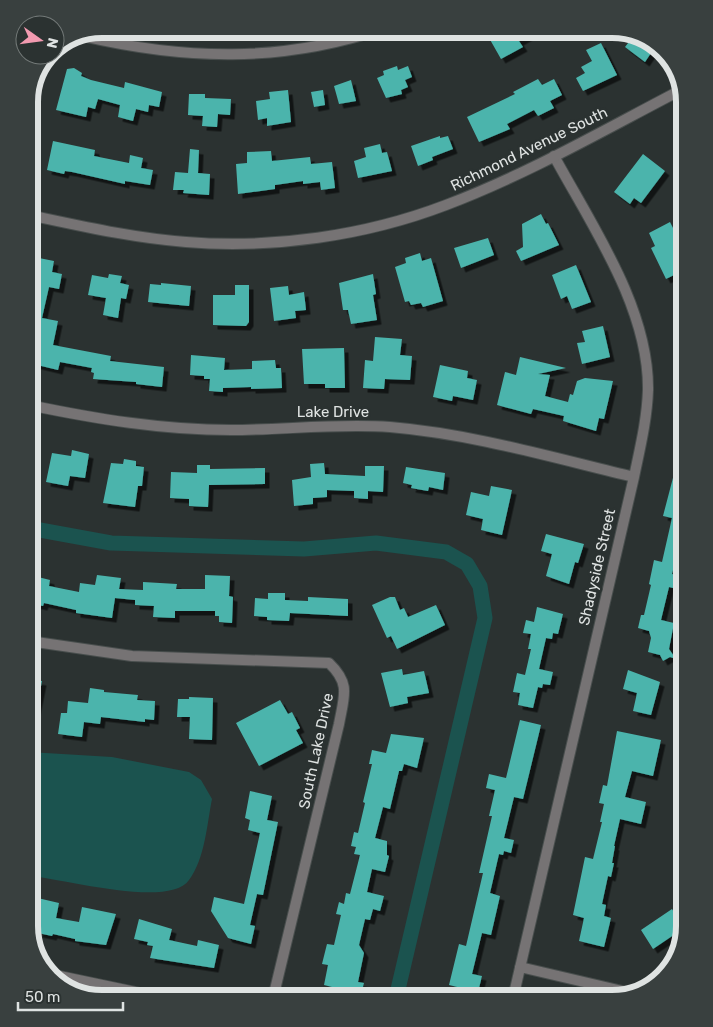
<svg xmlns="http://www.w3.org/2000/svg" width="713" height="1027" viewBox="0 0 713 1027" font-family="Rubik,sans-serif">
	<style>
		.water { fill: #1b534f }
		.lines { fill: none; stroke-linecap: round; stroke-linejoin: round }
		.canal { stroke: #1b534f; stroke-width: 15 }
		.building { fill: #4bb4ac; filter: url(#shadow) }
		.minor-casing { stroke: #484e4d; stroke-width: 12 }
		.tertiary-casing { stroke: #484e4d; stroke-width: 12 }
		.minor { stroke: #767374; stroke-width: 10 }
		.tertiary { stroke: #767374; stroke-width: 10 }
		.labels { text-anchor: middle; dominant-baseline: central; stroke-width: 5; stroke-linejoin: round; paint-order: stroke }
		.street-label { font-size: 15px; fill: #dfe3e2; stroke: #2b3231 }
		.rim { fill: none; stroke: #dfe3e2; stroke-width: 6 }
	</style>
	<defs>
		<filter id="shadow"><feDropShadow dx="4.5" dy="4.5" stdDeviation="0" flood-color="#0009"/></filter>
	</defs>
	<rect width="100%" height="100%" fill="#2b3231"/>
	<path class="water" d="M29,752l83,5 77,15 12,8 11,19c-5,25 -7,60 -23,81 -20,29 -127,-2 -160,-4z"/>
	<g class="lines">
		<path class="canal" d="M29,528l82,15 193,6 72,-6 70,9 21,12 13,22 5,32 -89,380"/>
	</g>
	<path class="building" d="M484,29h57l-22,12 4,6 -22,12z
		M635,34l13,5 7,8 -10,15 -20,-15z
		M601,43l16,32 -34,16 -7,-13 9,-5 -4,-6 11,-6 -6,-11z
		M397,66l1,4 10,-4 4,11 -7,3 3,7 -7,3 1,4 -16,4 -9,-20 7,-3 -1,-4z
		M74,68l8,5 -1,3 10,4 33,8 1,-6 37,10 -3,15 -10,-2 -1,7 -12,-3 -3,12 -15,-4 2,-12 -22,-6 -3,10 -7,-2 -2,10 -30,-7 11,-41z
		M538,79l4,6 12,-6 8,16 -12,6 4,7 -16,8 -4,-6 -27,14 3,5 -31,13 -12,-25 48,-23 -2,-2z
		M351,80l5,21 -17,3 -5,-18z
		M288,90l3,32 -24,4v-8l-9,2 -2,-19 14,-2 -1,-7z
		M323,90l2,15 -11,2 -3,-15z
		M189,94h16v4l26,1 -1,16 -12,-1 -1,13 -15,-1 1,-10 -15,-1z
		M440,136v2l8,-2 5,13 -21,8 1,3 -15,6 -7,-20z
		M53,141l42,9 -1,6 35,7 1,-8 13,3 -2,10 12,2 -3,15 -25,-4v3l-53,-12 -7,-1 -1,3 -17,-4z
		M380,144l2,9 5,-1 5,19 -34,7 -4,-17 12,-4 -2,-9z
		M190,149l9,1 -1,23 12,1 -1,21 -26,-2 1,-3h-11l2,-18 13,1z
		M271,151l1,10 38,-4 1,7 21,-2 3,26 -14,2 -1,-8 -17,2v-3l-28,4v4l-37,5 -2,-30 11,-1v-11z
		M643,154l22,17 -24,32 -7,-5 -4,6 -16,-12z
		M541,214l5,10 2,-1 11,22 -38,16 -5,-10 7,-4 -1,-23z
		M670,222l14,28 -8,4 8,16 -18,9 -15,-31 4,-2 -6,-13z
		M488,238l6,17 -33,13 -7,-20z
		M420,253l2,8 9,-3 12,43 -20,6 -2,-4 -10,2 -2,-4 -4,1 -10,-35 11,-4 -1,-5z
		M39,258l15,3 -2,11 10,2 -3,15 -10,-2 -7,31 16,3 -5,24 58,11 -1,5 54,6 -2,20 -26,-3v-2l-43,-3 1,-6 -3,-1 1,-4 -32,-6 -2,8 -29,-7v-41l5,-23 -5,-1v-18l3,-6 3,1z
		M576,265l15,37 -19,7 -5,-13 -6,3 -9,-24z
		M109,274l13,2 -2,7 9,2 -3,14 -5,-1 -3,20 -15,-3 3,-17 -18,-3 4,-20 16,3z
		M373,274l3,20 -3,1 4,25 -26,4 -3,-14h-5l-4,-27z
		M161,283l30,3 -2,20 -41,-4 2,-18 11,1z
		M235,285h14v37l-3,4 -33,-1v-30h22z
		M288,286l1,9 15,-3 2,18 -11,1 1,7 -22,3 -4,-33z
		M603,326l7,31 -28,7 -5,-21 8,-1 -3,-11z
		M375,337l27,2 -2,16 12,1 -2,24 -25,-1 -1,10 -21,-1 2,-28 8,1z
		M344,348l1,40h-20v-4h-21l-2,-35z
		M191,355l34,3 -1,12 28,-1v-8l23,-1 1,8h5l1,20 -31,1v-2l-28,1v4l-14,-1 1,-12h-6v-3l-14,-1z
		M520,357l46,11 -28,6 12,1 -5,21 23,6 2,-8 3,1 4,-14 8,-3 28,3 -9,38 -5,-1 -3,13 -33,-10 1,-5 -31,-7 -2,5 -34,-9 8,-33 11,3z
		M440,365l28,6 -1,7 10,2 -4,20 -20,-4 -1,5 -19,-4z
		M72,450l17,4 -4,24 -15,-2 -2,10 -22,-4 6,-29 19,3z
		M680,451h4v96l-5,-1 -7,28 8,2 -3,13 -8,-2 -8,33 13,3 -5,26 7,10 -6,-2 -7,4 -3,-6 -12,-3 3,-14 -2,-7 -11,-3 3,-13h3l7,-30 -2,-1 5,-24 8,2 10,-44 -9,-2z
		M124,459l12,2v5l8,1 -2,19h-4l-3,21 -32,-4 8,-40 12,1z
		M324,463l1,11 40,2v-10h19l-1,26 -15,-1v8l-14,-1v-7l-27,-1v7l-14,1v6l-19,2 -2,-26 19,-3 -1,-13z
		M197,465h13v4l55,-1v16l-56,1 -1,22 -19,-1v-7l-19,-1 1,-26 26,1z
		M406,467l39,6 -2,17 -14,-3 -1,4 -17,-3 1,-3 -9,-2z
		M491,486l21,4 -10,45 -21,-5 2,-11 -17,-4 5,-23 18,4z
		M546,534l38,10 -6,19 -3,-1 -6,22 -23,-8 6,-22 -11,-3z
		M97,575l24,3 -2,11 24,1v-8l34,2 -1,5h29v-14l25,1 -1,20 4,1 -1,26 -13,-1v-6h-4v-5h-40v7l-22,-1 1,-11 -19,-1v-5l-20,-2 -3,20 -36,-5v-3l-32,-7 -1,3 -14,-3v-21l4,1 1,-7 16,4 -1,6 30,6 1,-9 15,2z
		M268,593h17v7l23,1v-4l40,2v17l-58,-3 -1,8 -22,-1v-3l-13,-1 1,-18 13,1z
		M390,597h5l5,13 4,-2 4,9 28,-12 9,20 -48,24 -6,-13 -4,2 -15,-33z
		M537,607l26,7 -5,20 -5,-1 -1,6 -6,-1 -7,31 14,3 -3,13 -7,-1 -1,4 -4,-1 -5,21 -15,-3 2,-12 -7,-1 4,-19 8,2 6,-26h-3l3,-15 -8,-1 3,-13 8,2z
		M402,669l1,6 21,-4 5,22 -22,4 1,6 -18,4 -9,-34z
		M628,670l32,12 -9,33 -18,-4 4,-18 -14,-4z
		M29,679l13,2 -8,40h-5z
		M90,688l14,2v2l34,3 -1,5 18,1 -1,19 -9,-1v3l-44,-5 -1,7 -16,-2 -2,15 -24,-3 3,-21h6l1,-12 20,2z
		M189,697l24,1 -1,42 -23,-1 1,-22h-13l1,-18h11z
		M280,700l8,14 4,-2 8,16 -4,2 7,13 -44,23 -23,-43z
		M520,720l21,5 -18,74 -9,-2 -10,41 10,2 -3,13 -7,-2 -1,4 -4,-1 -9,39 10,3 -9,39 -9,-2 -10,41 10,2 -4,16 -29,-7 10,-41 7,2 17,-73h-4l13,-57h-3l6,-26 -9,-2 3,-14 17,4z
		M617,731l44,9 -8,36 -21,-5 -7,26 21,5 -5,22 -21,-5 -6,27h1l-3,17h2l-3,14 -3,-1 -6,28 4,1 -2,11 7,2 -7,29 -25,-6 5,-23 -11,-3 12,-58 8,2 9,-37h-2l4,-18 -5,-1 4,-18 4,1z
		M391,734l33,4 -7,30 -13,-4 -2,7h-3l-9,38 -7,-2 -8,31 12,3v14l2,1 -4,16 -13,-3 -5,23 17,4 -4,15 -7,-2 -3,11 -5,-1 -6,26 5,8 -6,29 6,1 -4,15 -17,-4 1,-4 -20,-5 4,-20 -6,-1 5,-20 7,1 7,-30 -5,-1 3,-12 5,2 2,-11 4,1 10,-39 -6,-1 2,-7 -5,-1 3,-14 4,1 7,-30 -2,-1 9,-38h-3l3,-14 14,3z
		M250,791l22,5 -5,24 11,2 -15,73 -6,-1 -7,31 5,1 -4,18 -23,-6 -17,-27 3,-14 30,7 16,-71 -12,-3 2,-10 -5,-2z
		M29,896l30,7 -3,15 23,4 3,-15 34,7 -10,31 -31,-4v-2l-22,-5 -1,2 -14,-3 3,-12 -12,-5z
		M672,909l12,19 -31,21 -12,-19z
		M139,919l33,10 -3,11 28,6 1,-6 21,5 -5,23 -64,-10 3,-12 -6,-1 1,-3 -14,-3z"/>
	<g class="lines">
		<defs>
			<path id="minor" d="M82,36c103,24 198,27 300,-7
				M29,405c67,14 134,25 202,25 53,0 106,-7 159,-3 83,7 164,31 244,50
				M29,641l103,15 197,7c22,21 15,33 10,61l-66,274
				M520,967l111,26
				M50,974l114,24
				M513,998l121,-521c6,-29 13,-57 14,-87 1,-82 -56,-164 -94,-234"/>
			<path id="tertiary" d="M29,215c52,11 104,23 157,27 86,7 179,-6 260,-37 82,-31 158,-75 235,-115"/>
		</defs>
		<use href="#minor" class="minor-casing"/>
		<use href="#tertiary" class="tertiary-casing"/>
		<use href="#minor" class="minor"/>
		<use href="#tertiary" class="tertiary"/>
	</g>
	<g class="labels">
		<g class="street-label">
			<text transform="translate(529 149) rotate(-26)">Richmond Avenue South</text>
			<text x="333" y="412">Lake Drive</text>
			<text transform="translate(597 567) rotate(-77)">Shadyside Street</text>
			<text transform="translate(316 751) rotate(-78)">South Lake Drive</text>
		</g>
	</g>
	<path d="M0 0H713V1027H0ZM102 38H612A64 64 0 0 1 676 102V926A64 64 0 0 1 612 990H102A64 64 0 0 1 38 926V102A64 64 0 0 1 102 38Z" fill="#39403f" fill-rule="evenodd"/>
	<path class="rim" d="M102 38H612A64 64 0 0 1 676 102V926A64 64 0 0 1 612 990H102A64 64 0 0 1 38 926V102A64 64 0 0 1 102 38Z"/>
	<g transform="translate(40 40) rotate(104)"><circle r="24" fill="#2b3231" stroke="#737978"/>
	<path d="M0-4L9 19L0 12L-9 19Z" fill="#f29ab0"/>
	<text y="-8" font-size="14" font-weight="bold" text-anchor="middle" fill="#dfe3e2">N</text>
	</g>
	<path d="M18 1002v8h105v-8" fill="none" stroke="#dfe3e2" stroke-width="2.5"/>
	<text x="25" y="1002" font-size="15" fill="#dfe3e2" stroke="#2b3231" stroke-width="4" paint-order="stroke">50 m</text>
</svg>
